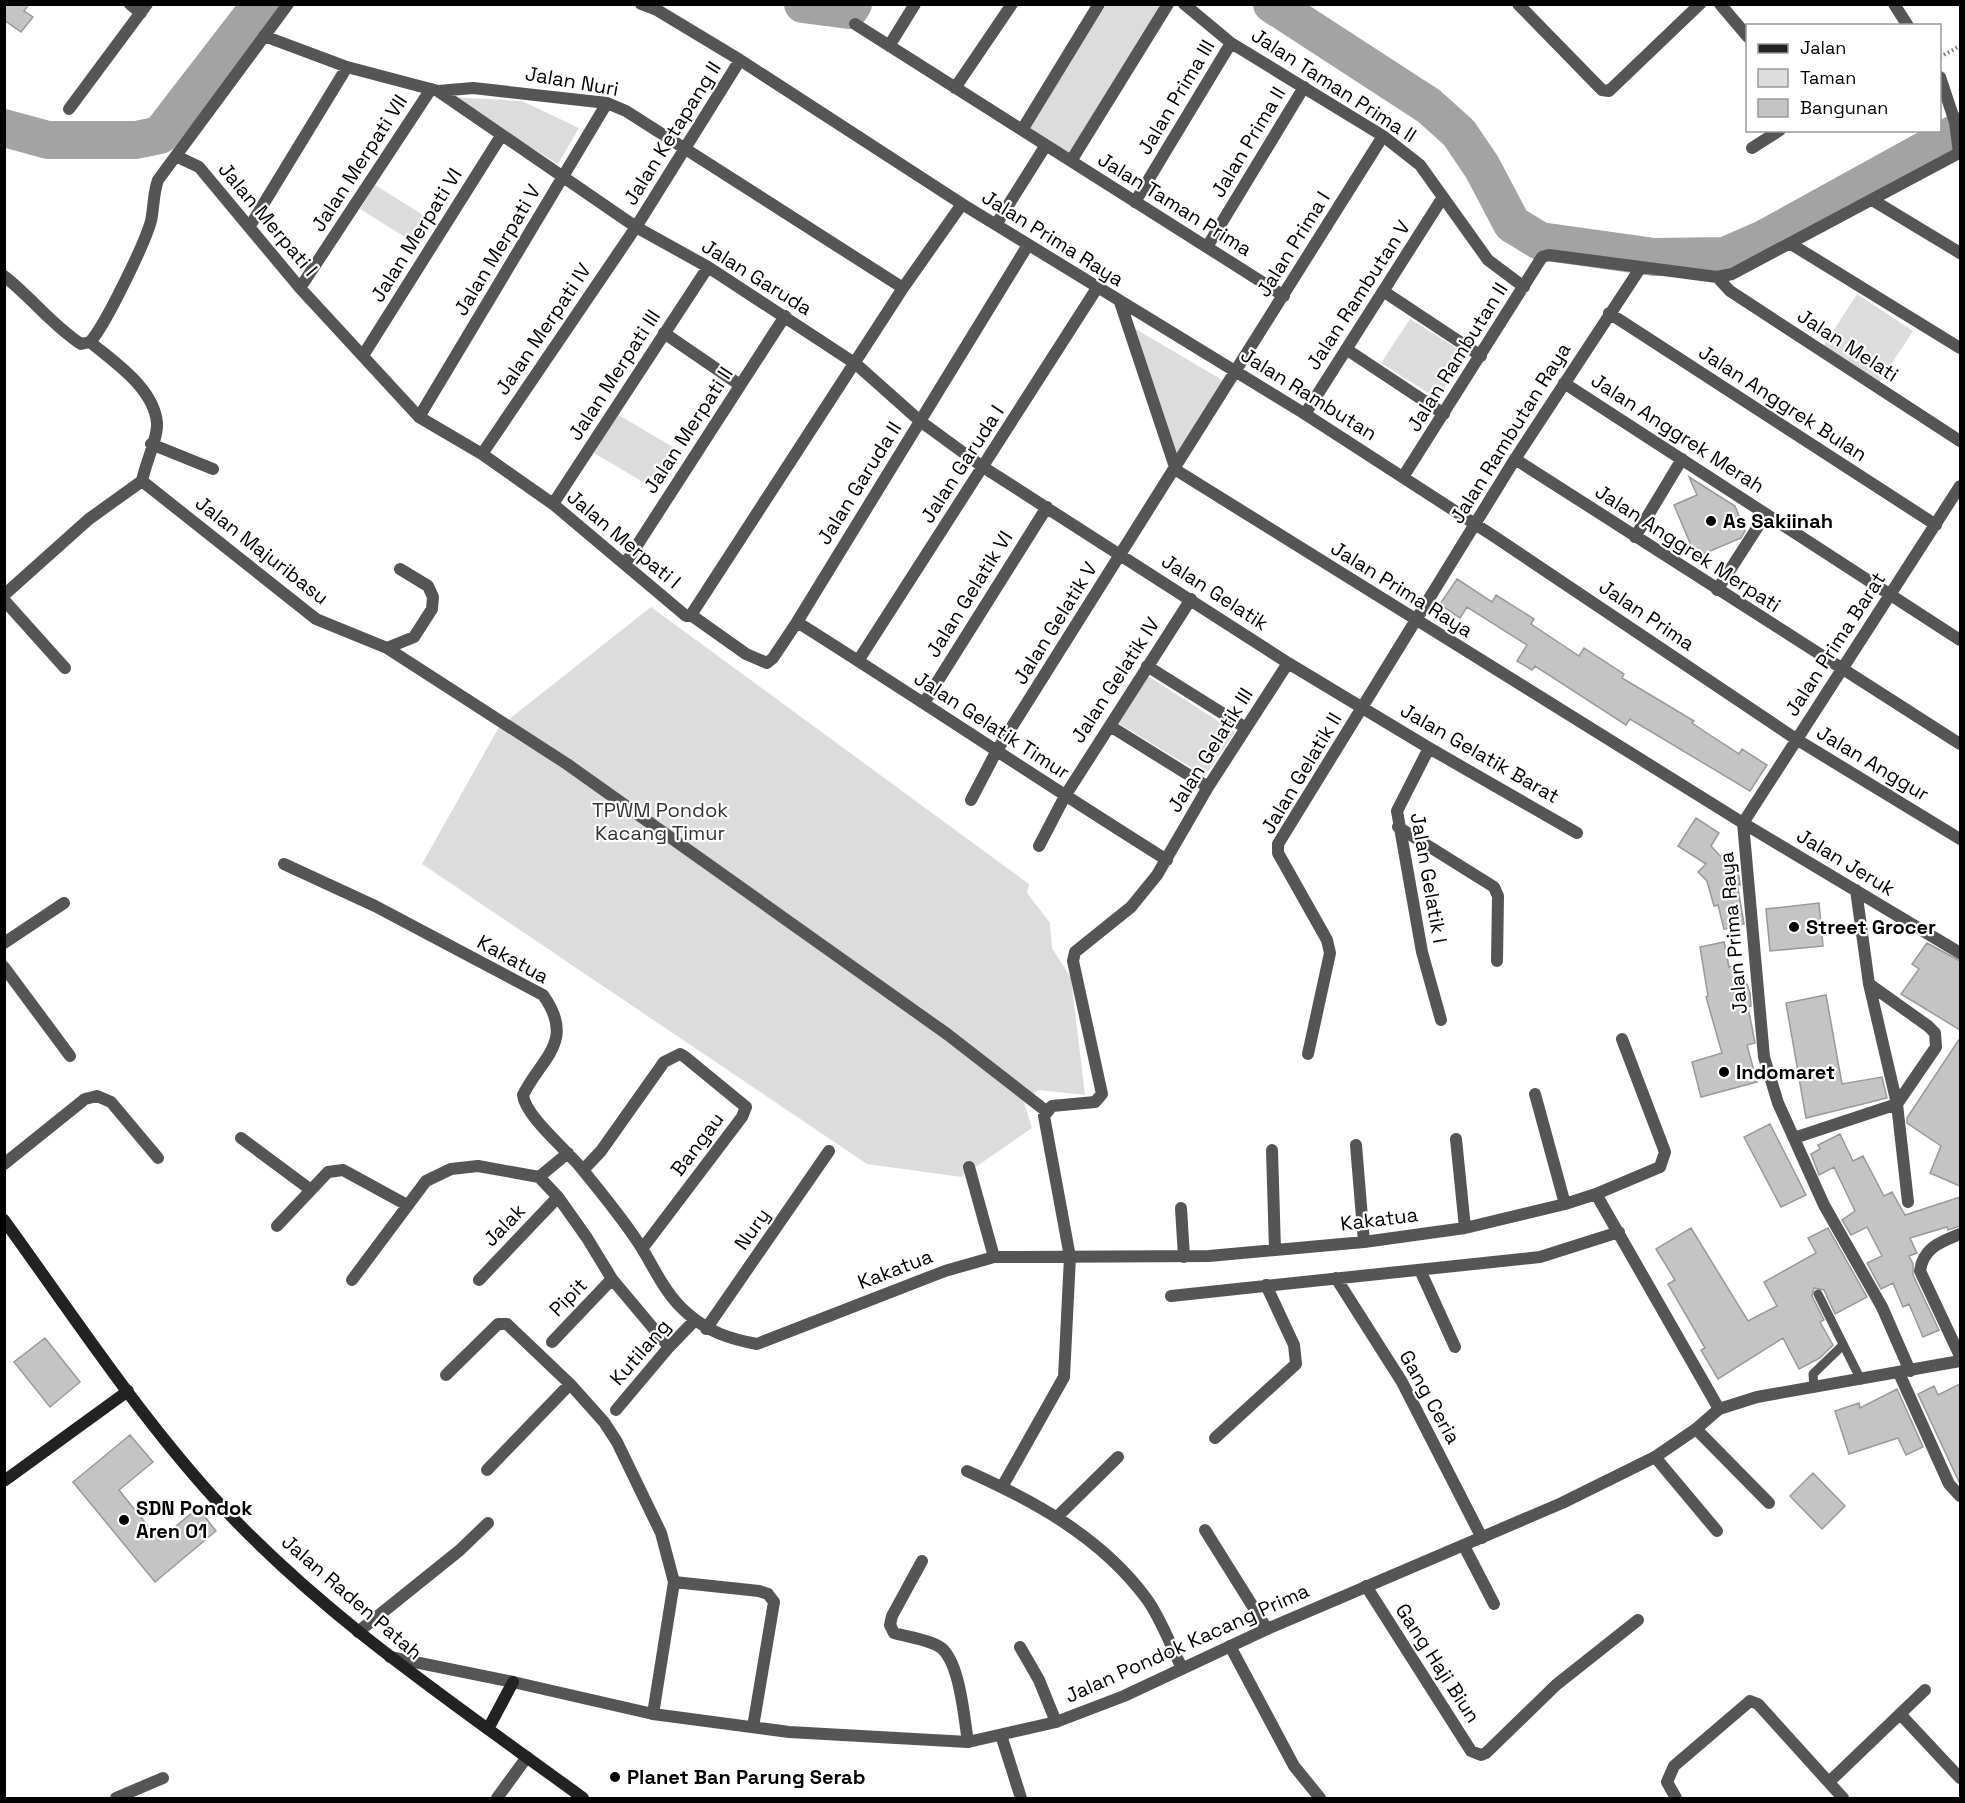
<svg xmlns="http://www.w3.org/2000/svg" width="1965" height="1803" viewBox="0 0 1965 1803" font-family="'Space Grotesk',sans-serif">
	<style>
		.green { fill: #dcdcdc }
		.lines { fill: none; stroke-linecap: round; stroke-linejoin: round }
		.river { stroke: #a3a3a3; stroke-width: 38 }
		.building { fill: #c4c4c4; stroke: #999; stroke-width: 1.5 }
		.path { stroke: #777; stroke-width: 4; stroke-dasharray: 1.5 3; stroke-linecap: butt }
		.service { stroke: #555; stroke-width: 9 }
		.minor { stroke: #555; stroke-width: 12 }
		.tertiary { stroke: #555; stroke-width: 12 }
		.secondary { stroke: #222; stroke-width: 12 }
		.poi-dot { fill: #000; stroke: #fff; stroke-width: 2 }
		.labels { text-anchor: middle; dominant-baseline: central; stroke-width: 4.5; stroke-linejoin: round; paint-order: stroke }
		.street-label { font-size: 20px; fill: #000; stroke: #fff }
		.poi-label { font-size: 20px; font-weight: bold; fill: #000; stroke: #fff; text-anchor: start }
		.park-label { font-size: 20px; fill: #333; stroke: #fff }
	</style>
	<rect width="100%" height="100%" fill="#fff"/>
	<path class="green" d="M1106,5h55l-91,149 -41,-27z
		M450,97l72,4 57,27 -21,36z
		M375,185l53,33 -15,24 -53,-33z
		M1857,294l56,37 -38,58 -56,-36z
		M1410,319l56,35 -28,45 -57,-36z
		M1127,324l97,57 -48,78z
		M617,414l61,36 -23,39 -61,-36z
		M651,607l378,277 -2,9 23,30 2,25 19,30 14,117 -47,-5 -14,12 8,26 -71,49 -94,-13 -445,-300 77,-137z
		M1148,676l87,56 -30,44 -87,-53z"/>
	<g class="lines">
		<path class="river" d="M803,4l46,6 4,-6
			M1272,4l157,102 30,27 23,34 30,57 28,17 114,16 71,-1 39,-17 196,-108
			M4,128l44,12h88l24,-5 101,-131"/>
	</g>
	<path class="building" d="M4,4h25l-5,7 9,6 -12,15 -17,-12z
		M1689,477l46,29 10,25 -4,7 -45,19 -22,-52 23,-10z
		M1457,579l35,23 4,-7 38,24 -3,5 48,32 5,-8 40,26 -2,4 72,43 -2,2 18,12 29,19 3,-5 25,16 -17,26 -120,-72 -4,6 -91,-59 -3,4 -15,-9 10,-16 -60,-38 -7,11 -20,-14z
		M1696,818l23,15 -8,13 28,30 1,9 -3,-2 7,41 -20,5 -6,-24 -4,1 -7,-25 -9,-9 8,-8 -28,-18z
		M1819,903l4,43 -53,5 -4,-42z
		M1724,942l5,25 5,-1 7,19 6,-1 3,9 1,13 -3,1 7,36 -8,2 10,37 -56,15 -9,-35 30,-9 -16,-56 2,-1 -8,-49z
		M1927,943l33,18v69l-59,-36 18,-25 -7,-5z
		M1826,995l16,89 40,-7 5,21 -81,20 -20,-115z
		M1960,1038v148l-30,-13 11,-27 -34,-23v-5z
		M1770,1124l36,71 -25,12 -37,-70z
		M1840,1134l13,27 10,-5 21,40 8,-4 13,23 55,-18v29l-12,4 -1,-3 -37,11 7,15 -8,3 4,8v11l26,55 -16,7 -14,-33 -6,3 -10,-24 -12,6 -14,-26 15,-7 -15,-29 -16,8 -9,-15 13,-9 -21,-44 -15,8 -8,-21 9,-5 -2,-4z
		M1691,1228l57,93 29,-15 -13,-24 52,-29 -8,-15 20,-10 39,69 -32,17 -11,-24 -10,-2 -2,8 12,24 -4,2 13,23 -13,13 -21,11 -16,-31 -65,41 -17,-29 4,-2 -37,-64 7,-4 -19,-31z
		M45,1338l35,44 -30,25 -36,-45z
		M1960,1384v100l-42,-90 16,-8 4,9z
		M1897,1389l26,58 -17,8 -8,-17 -49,16 -14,-43 24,-8 1,5z
		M130,1435l23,27 -34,28 40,50 39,-32 18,23 -61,51 -82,-100z
		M1813,1473l32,33 -23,23 -32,-33z"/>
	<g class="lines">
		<path class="path" d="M1940,57l20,-11"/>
		<path class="service" d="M1818,1294l43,86
			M1814,1388l-1,-14 30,-29"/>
		<path class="minor" d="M130,4l11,9
			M641,4l16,6 83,50 222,144 343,210 187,121 304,204 164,100
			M1184,4l47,39 152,93 37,29 68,95 36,27
			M1518,4l84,86 7,1 91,-87
			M1720,4l28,33
			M1894,4l14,22
			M855,24l429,272
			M264,36l83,31 91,24 35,-3 134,15 19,8 277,177
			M889,46l26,-42
			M1940,77l15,45 4,31
			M955,88l57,-84
			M438,91l198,136 72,40 148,97 64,57 63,46 305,196 141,85 148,85
			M69,109l78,-105
			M1022,130l77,-126
			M1752,148l28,-18
			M176,156l23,11 101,121 119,129 63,37 71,50 133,112 5,-1 55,39 21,9 6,-5 24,-36 231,-377
			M1071,161l97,-157
			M1874,201l86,52
			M1135,202l96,-159
			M997,223l49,-78
			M250,226l97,-159
			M1791,244l169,104
			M1207,247l97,-160
			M4,276c27,21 48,49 77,68l9,-2
			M1717,277l13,14 230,150
			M300,288l131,-199
			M1383,291l98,65
			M1120,302l56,168 567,353 217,130
			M1609,313l327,212
			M664,333l76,52
			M90,342c15,-16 55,-99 61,-121 3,-14 2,-27 7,-41l130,-176
			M90,342c24,20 64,46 67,81 1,15 -12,41 -15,58
			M1346,349l98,65
			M364,354l137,-218
			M1564,383l396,257
			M1305,414l138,-217
			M419,417l188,-314
			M151,444l62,25
			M482,454l154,-227 104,-167
			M1515,459l445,285
			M1403,477l139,-220 7,-2 168,22 15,-3 227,-121
			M142,481l174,138 71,29 180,116 380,270 99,77
			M553,504l155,-237
			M1635,537l47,-78
			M625,564l160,-248
			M1717,590l49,-76
			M4,595l85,-76 53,-38
			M4,600l61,68
			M691,615l212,-327 59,-84
			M797,622c124,78 245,160 370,238
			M387,648l27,-11 18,-28 1,-12 -5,-11 -28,-17
			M858,661l239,-373
			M1147,666l99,62
			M924,703l123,-196
			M1110,726l98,61
			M1429,748l-32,63 25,141 19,68
			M971,800l25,-48 387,-616
			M1743,823l21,234 14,46 46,102 58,102 28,64
			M1743,823l217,-337
			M1398,827l96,60 4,9 -1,65
			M1039,846l26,-50 126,-197
			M284,864l91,42 168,89c33,46 -1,62 -20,100 2,21 44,55 59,74 21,26 43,52 61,81 13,22 24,46 44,63 21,19 43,26 70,31l188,-73 49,-14 215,-1 155,-14 101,-14 100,-24 31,-10 64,-27 5,-15 -43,-113
			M1856,890l13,94 28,120 11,98
			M4,943l60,-40
			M4,967l66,89
			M1308,1054l22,-101 -3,-13 -49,-87v-9l237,-385 126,-192
			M1535,1094l30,110
			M241,1138l70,52
			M1794,1138l103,-34 39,-57 -1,-14 -7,-7 -59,-42
			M1456,1139l9,89
			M1356,1145l8,97
			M1272,1150l3,100
			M4,1164l81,-65 12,-3 14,6 47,56
			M969,1167l25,90
			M583,1170l18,-19 63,-89 16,-8 5,3 61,50 -4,10 -100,132
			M539,1177l29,-24
			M1596,1194l123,215
			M1181,1208l3,49
			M277,1226l51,-54 15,-2 64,35
			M1960,1234c-20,8 -37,14 -40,37l40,85
			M1420,1270l35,77
			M1336,1278l66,104 80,156
			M352,1280l74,-99 25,-12 27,-3 61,11 19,20 29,41 25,41 57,68
			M479,1280l79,-83
			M1171,1296l369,-39 79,-25
			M706,1329l123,-178
			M552,1342l60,-63
			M1899,1373l50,111 11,12
			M446,1375l52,-51h9l63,60 34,38 13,20 44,91 13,49 -21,132
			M616,1410l53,-63 26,-27
			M1696,1429l73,74
			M1215,1438l81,-74 -2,-19 -28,-60
			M1655,1457l62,74
			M487,1470l83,-86
			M967,1471c67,30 134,66 179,127 15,20 24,47 36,70
			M1002,1487l62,-110 6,-120 -26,-141 8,-10 43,-4 7,-8 -29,-133 2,-9 56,-45 26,-32 51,-88 80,-124
			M1057,1517l61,-60
			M1205,1530l62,99
			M1464,1546l30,58
			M922,1561l-30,55 -2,9 4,8c14,4 34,6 46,14 20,14 24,71 28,95
			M674,1582l85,9 9,3 6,8 -21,125
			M1366,1586l105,165 10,4 5,-2 70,-68 82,-65
			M358,1632l102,-82 28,-27
			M1230,1646l64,120 26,32
			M1020,1647l19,33 17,42
			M1901,1715l59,63
			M1001,1735l20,63
			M1829,1782l96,-92
			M116,1798l47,-20
			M497,1798l30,-41
			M1676,1798l-9,-16 7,-16 76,-65 8,3 85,94"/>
		<path class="tertiary" d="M390,1657l123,25 140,32 136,18 179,10 88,-20 68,-26 143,-67 295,-126 93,-46 41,-28 23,-20 38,-12 203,-36"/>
		<path class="secondary" d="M4,1220c68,94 133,193 211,279 108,118 240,205 368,299
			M4,1481l124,-90
			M488,1729l25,-47"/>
	</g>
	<g class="poi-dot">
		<circle cx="1711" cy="521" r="6"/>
		<circle cx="1794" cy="927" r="6"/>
		<circle cx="1724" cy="1072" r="6"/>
		<circle cx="124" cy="1520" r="6"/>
		<circle cx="615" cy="1777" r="6"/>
	</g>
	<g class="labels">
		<g class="street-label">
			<text transform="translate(572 81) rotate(10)">Jalan Nuri</text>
			<text transform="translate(1334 85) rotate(33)">Jalan Taman Prima II</text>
			<text transform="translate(1176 97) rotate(-59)">Jalan Prima III</text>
			<text transform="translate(672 133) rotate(-58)">Jalan Ketapang II</text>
			<text transform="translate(1248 142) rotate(-59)">Jalan Prima II</text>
			<text transform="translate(359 163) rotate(-57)">Jalan Merpati VII</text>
			<text transform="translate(1175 204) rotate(32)">Jalan Taman Prima</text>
			<text transform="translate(268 219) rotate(50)">Jalan Merpati I</text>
			<text transform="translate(416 235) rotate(-58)">Jalan Merpati VI</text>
			<text transform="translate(1053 238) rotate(32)">Jalan Prima Raya</text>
			<text transform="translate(1293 244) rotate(-58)">Jalan Prima I</text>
			<text transform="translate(497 250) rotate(-59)">Jalan Merpati V</text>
			<text transform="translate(757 277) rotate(32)">Jalan Garuda</text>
			<text transform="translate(1358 295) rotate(-57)">Jalan Rambutan V</text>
			<text transform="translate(543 329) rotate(-56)">Jalan Merpati IV</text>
			<text transform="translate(1848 345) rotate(33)">Jalan Melati</text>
			<text transform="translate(1457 357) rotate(-58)">Jalan Rambutan II</text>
			<text transform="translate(614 375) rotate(-57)">Jalan Merpati III</text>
			<text transform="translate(1309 394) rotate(32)">Jalan Rambutan</text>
			<text transform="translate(1783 403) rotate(33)">Jalan Anggrek Bulan</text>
			<text transform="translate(688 430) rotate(-57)">Jalan Merpati II</text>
			<text transform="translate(1510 433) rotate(-58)">Jalan Rambutan Raya</text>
			<text transform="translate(1678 433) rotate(33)">Jalan Anggrek Merah</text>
			<text transform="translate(962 464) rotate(-57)">Jalan Garuda I</text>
			<text transform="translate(859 483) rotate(-58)">Jalan Garuda II</text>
			<text transform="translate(624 539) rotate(40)">Jalan Merpati I</text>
			<text transform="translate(1688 548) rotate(33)">Jalan Anggrek Merpati</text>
			<text transform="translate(262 550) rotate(38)">Jalan Majuribasu</text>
			<text transform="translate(1402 589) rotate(32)">Jalan Prima Raya</text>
			<text transform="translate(1215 592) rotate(33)">Jalan Gelatik</text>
			<text transform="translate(969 594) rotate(-58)">Jalan Gelatik VI</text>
			<text transform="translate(1647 615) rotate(34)">Jalan Prima</text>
			<text transform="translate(1055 623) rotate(-58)">Jalan Gelatik V</text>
			<text transform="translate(1835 644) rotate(-57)">Jalan Prima Barat</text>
			<text transform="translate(1115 680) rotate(-57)">Jalan Gelatik IV</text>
			<text transform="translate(992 725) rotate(33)">Jalan Gelatik Timur</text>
			<text transform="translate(1210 750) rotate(-58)">Jalan Gelatik III</text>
			<text transform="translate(1480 753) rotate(30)">Jalan Gelatik Barat</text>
			<text transform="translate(1873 763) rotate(31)">Jalan Anggur</text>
			<text transform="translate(1301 773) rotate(-59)">Jalan Gelatik II</text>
			<text transform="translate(1846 862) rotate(31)">Jalan Jeruk</text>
			<text transform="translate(1429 878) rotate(80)">Jalan Gelatik I</text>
			<text transform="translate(1733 933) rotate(-95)">Jalan Prima Raya</text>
			<text transform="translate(513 959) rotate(29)">Kakatua</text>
			<text transform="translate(697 1144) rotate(-53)">Bangau</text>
			<text transform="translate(1379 1219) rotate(-7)">Kakatua</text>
			<text transform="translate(504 1225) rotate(-46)">Jalak</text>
			<text transform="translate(752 1229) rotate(-55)">Nury</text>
			<text transform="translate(895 1269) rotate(-21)">Kakatua</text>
			<text transform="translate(568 1297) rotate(-46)">Pipit</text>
			<text transform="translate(640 1352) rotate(-49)">Kutilang</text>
			<text transform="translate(1430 1397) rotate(61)">Gang Ceria</text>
			<text transform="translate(352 1597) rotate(41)">Jalan Raden Patah</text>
			<text transform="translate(1187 1643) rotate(-24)">Jalan Pondok Kacang Prima</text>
			<text transform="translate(1438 1663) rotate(57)">Gang Haji Biun</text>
		</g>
		<g class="poi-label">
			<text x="1723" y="521">As Sakiinah</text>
			<text x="1806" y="927">Street Grocer</text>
			<text x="1736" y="1072">Indomaret</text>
			<text x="136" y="1508">SDN Pondok<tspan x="136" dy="23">Aren 01</tspan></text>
			<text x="627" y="1777">Planet Ban Parung Serab</text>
		</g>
		<g class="park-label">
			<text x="660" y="810">TPWM Pondok<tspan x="660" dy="23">Kacang Timur</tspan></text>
		</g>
	</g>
	<rect width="1965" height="1803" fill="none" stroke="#000000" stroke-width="12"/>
	<rect x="1746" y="24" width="195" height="108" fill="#ffffff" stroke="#999999" stroke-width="1.5"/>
	<rect x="1758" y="44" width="30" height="9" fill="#222222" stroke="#999999" stroke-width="1.5"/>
	<text x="1800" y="54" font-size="18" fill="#000000">Jalan</text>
	<rect x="1758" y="69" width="30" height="18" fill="#dcdcdc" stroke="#999999" stroke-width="1.5"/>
	<text x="1800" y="84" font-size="18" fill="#000000">Taman</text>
	<rect x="1758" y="99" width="30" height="18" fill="#c4c4c4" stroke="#999999" stroke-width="1.5"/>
	<text x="1800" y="114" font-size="18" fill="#000000">Bangunan</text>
</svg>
